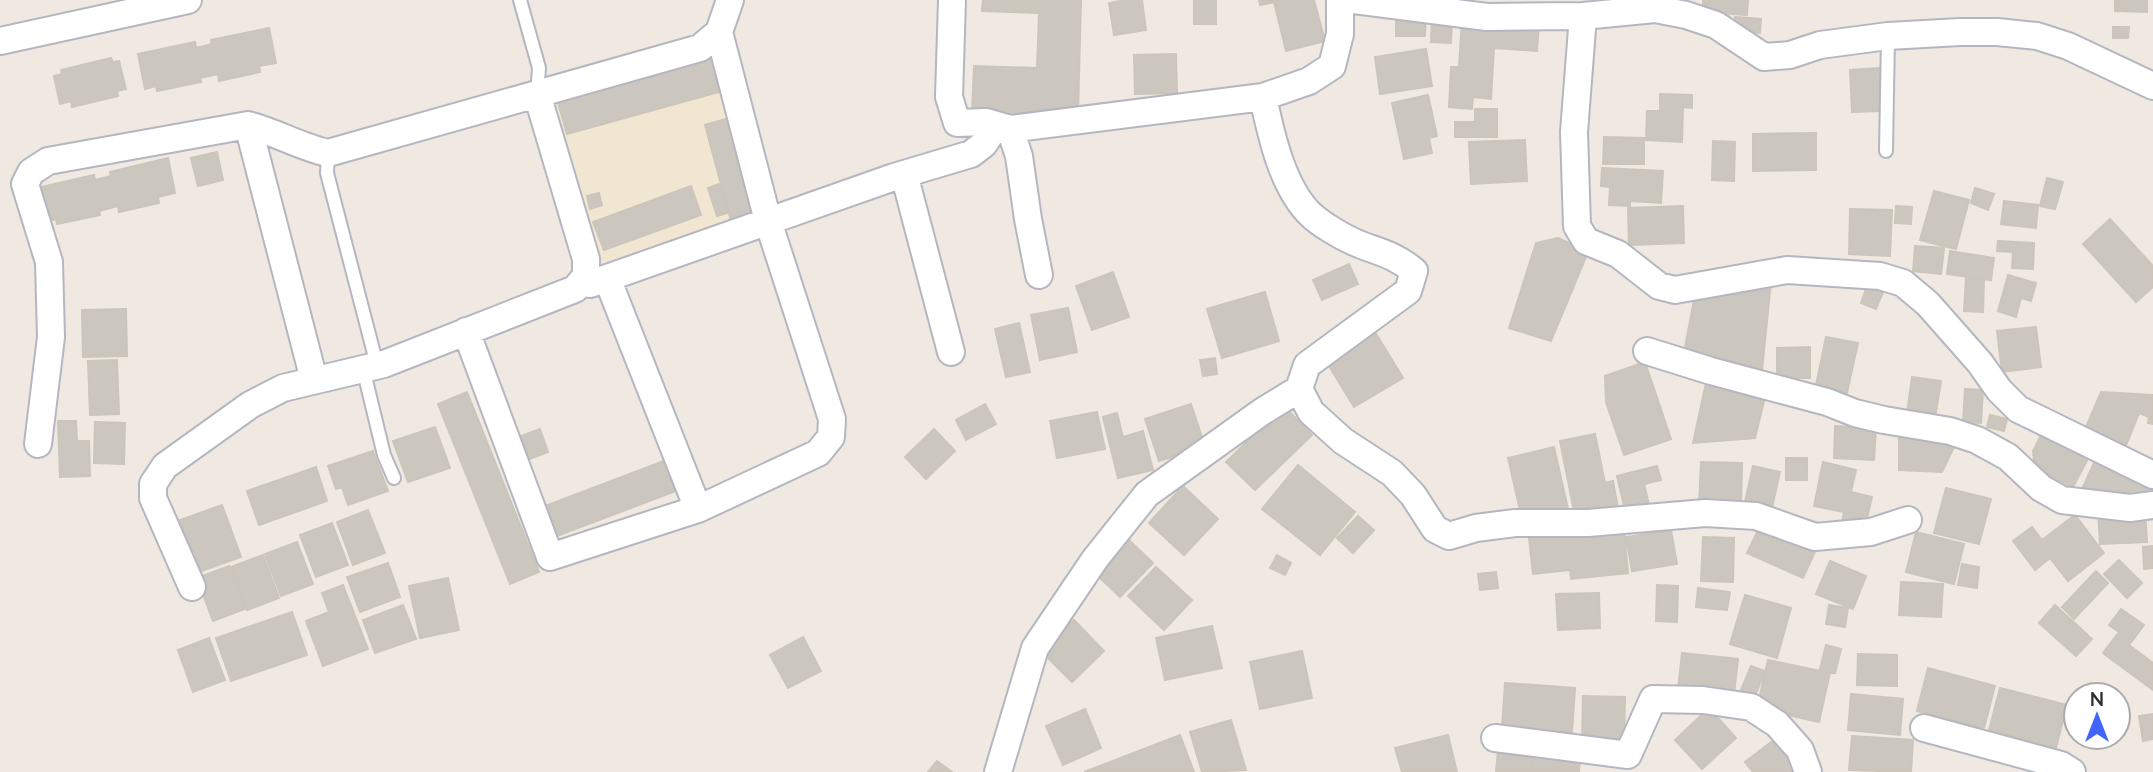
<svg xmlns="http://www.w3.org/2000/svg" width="2153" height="772" viewBox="0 0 2153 772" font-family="Mulish,sans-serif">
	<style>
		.education { fill: #f0e6d1 }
		.building { fill: #cbc7bf; stroke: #cbc5ba; stroke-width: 2 }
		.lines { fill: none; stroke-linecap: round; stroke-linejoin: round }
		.service-casing { stroke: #b4b7c1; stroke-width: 16 }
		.minor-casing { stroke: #b4b7c1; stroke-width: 30 }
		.service { stroke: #fff; stroke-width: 12 }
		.minor { stroke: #fff; stroke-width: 26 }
	</style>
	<rect width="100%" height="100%" fill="#efe9e1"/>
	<path class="education" d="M714,53l48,166 -163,54 -50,-174z"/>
	<path class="building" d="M983,0h98l-3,114 -106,-3 2,-45 63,2 2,-55 -57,-2z
		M1125,0h17l4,30 -32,5 -5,-32z
		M1194,0h22v24h-22z
		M1259,0h55l11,41 -39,10 -12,-49 -14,3z
		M1703,0h45l-1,15 -44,-3z
		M2115,0h32v12l-32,-1z
		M1396,14h30l-1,22h-29z
		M1432,17h20l-1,26 -20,-1z
		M1735,17l26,2 -1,14 -26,-2z
		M1462,19l77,5 -2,27 -43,-3 -3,51 -18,-2 -1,12 -23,-2 2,-40h8z
		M2113,27h16l-1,11h-15z
		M269,28l7,35 -17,3 1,6 -41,9 -1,-7 -18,4 1,4 -44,9 -1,-5 -11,3 -7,-35 57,-12 1,6 16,-4 -1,-4z
		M1426,49l6,37 -52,8 -5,-37z
		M1176,54l1,39 -42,1 -1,-39z
		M712,56l10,35 -155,43 -10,-35z
		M111,58l2,4 6,-1 7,28 -9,2 1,5 -46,11 -1,-6 -11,3 -6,-28 8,-2 -1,-4z
		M1880,68l2,43 -30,1 -2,-42z
		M1660,94l32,1v13l-9,-1 -1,35 -36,-2 1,-29h13z
		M1428,95l9,41 -8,2 3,15 -28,6 -12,-56z
		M1475,109h22v28h-42v-15h20z
		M736,116l26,97 -31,8 -26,-96z
		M1816,133v37l-63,1v-37z
		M1604,137l40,1v26h-41z
		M1525,140l2,41 -56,3 -2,-42z
		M1713,141l22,1 -1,39 -22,-1z
		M217,152l6,28 -25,6 -7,-28z
		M168,158l7,35 -17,4 1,6 -40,9 -1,-6 -19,5 1,4 -43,9 -1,-5 -11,3 -8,-34 57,-13 1,5 16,-4 -1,-4z
		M1602,168l61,3 -2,32 -31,-2v5l-21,-1 1,-18 -9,-1z
		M2047,178l16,4 -8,27 -15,-3z
		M719,184l8,29 -10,3 -9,-28z
		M691,186l10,29 -97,35 -11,-28z
		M1975,188l19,6 -6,16 -17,-7z
		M1934,191l35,9 -13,49 -36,-9z
		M599,193l3,12 -12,4 -3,-13z
		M2004,201l34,4 -2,23 -35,-4z
		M1683,206l1,37 -55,2 -1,-37z
		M1896,206l16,1 -1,17 -16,-1z
		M1850,209l42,1 -2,46 -41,-2z
		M2110,219l43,47v21l-17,15 -53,-58z
		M1558,238l30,14 -37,89 -42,-13 27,-85z
		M1998,241l36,2 -1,26 -21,-1 1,-16 -16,-1z
		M1915,246l29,2 -3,26 -28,-3z
		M1950,251l44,7 -3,22 -44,-6z
		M1349,264l9,20 -36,16 -9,-20z
		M1113,272l16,45 -37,13 -16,-44z
		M2008,275l28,8 -5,18 -10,-3 -5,19 -18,-6z
		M1966,278l18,2 -1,32 -19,-1z
		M1771,282l-9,88 -78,-18 12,-62z
		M1867,286l16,6 -7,17 -15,-6z
		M1265,292l14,49 -57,17 -15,-49z
		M1068,308l9,44 -37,8 -9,-45z
		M126,309l1,47 -44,1 -1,-47z
		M1019,323l11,49 -24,5 -11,-48z
		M2036,327l5,40 -39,5 -5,-41z
		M1375,332l28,46 -49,29 -28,-46z
		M1826,337l32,6 -12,54 -31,-7z
		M1810,347v31h-33v-30z
		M1215,358l2,16 -14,2 -3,-16z
		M117,360l2,54 -29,1 -2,-54z
		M1645,362l26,77 -47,16 -18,-53 -1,-26z
		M1912,377l29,4 -6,37 -28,-4z
		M1706,383l59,14 -10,41 -62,5z
		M1965,389l18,1 -2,33 -18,-1z
		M467,392l72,180 -29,12 -72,-180z
		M2101,392l52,3v29l-5,-1 1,-6 -10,-4 -14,35 -41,-16z
		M985,404l11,20 -30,16 -10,-20z
		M1191,404l14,42 -46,15 -14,-42z
		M1284,406l28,29 -57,55 -29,-28z
		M1097,412l8,37 -48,9 -7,-37z
		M1117,413l6,24 20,-6 10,39 -35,8 -15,-61z
		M1990,415l17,4 -3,12 -17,-4z
		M58,421h18l1,20h12l1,35 -30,1z
		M95,422l30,1 -1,41 -30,-1z
		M1835,426l41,2 -2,32 -40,-2z
		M435,427l15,41 -42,14 -15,-41z
		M540,429l8,23 -18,7 -9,-23z
		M934,429l21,22 -29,28 -21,-22z
		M2043,431l47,24 -17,32 -38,-19 -2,-17z
		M1595,434l10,49 8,-2 5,27 -43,8 -15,-75z
		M1899,437l59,2 -16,33 -43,-2z
		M1554,447l14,62 -46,10 -14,-61z
		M373,451l15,40 -40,14 -6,-18 -6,2 -8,-23z
		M2097,456l56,26v19l-75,-3z
		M1786,458h21v22h-21z
		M669,459l12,30 -124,47 -12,-30z
		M1701,462l41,1 -1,43 -42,-1z
		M1823,462l33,8 -5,22 21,5 -7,30 -23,-5 2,-10 -30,-6z
		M1298,465l57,47 -35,43 -58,-46z
		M1657,466l4,14 -17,4 5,21 -24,5 -8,-34z
		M1753,466l27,6 -9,40 -27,-6z
		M316,467l11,34 -68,24 -12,-34z
		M1183,486l35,33 -34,36 -35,-32z
		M1946,488l45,11 -12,45 -45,-11z
		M222,505l19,52 -42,15 -19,-52z
		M368,510l17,43 -32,12 -16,-43z
		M2145,510l2,32 -47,2 -2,-32z
		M2075,515l29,38 -36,28 -18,-23 -15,12 -22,-29 19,-14 10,13z
		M1358,516l16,14 -21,23 -16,-15z
		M1623,520l5,53 -57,6 -1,-9 -37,4 -5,-45z
		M1763,520l55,25 -15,33 -56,-25z
		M332,523l16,42 -32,12 -16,-42z
		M1671,530l6,34 -45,7 -6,-34z
		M1916,532l48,12 -10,40 -48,-12z
		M1703,537l31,1 -1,44 -32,-1z
		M1128,539l25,24 -33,34 -25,-24z
		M297,542l16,42 -32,12 -16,-42z
		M2153,546v22l-9,1 -1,-22z
		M263,555l16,43 -32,12 -16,-43z
		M1277,555l14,8 -6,12 -15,-7z
		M2119,560l23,23 -15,15 -23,-24z
		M1830,561l36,15 -13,33 -37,-15z
		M388,563l12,34 -40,15 -13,-35z
		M1962,564l17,3 -2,21 -19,-3z
		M229,566l16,43 -32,12 -16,-43z
		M1156,567l36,33 -28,30 -36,-34z
		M2096,571l12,12 -34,36 -12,-12z
		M1496,572l2,16 -18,2 -2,-16z
		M448,578l11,52 -39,8 -11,-52z
		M1901,582l42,2 -2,33 -42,-2z
		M343,585l25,64 -45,17 -17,-45 23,-9 -7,-19z
		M1657,585l21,1 -1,36 -21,-1z
		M1698,588l32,4 -3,18 -31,-3z
		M1599,593l1,35 -42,2 -2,-36z
		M1745,595l46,13 -14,50 -47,-14z
		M403,605l13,34 -41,14 -12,-33z
		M1829,605l19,3 -3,19 -19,-3z
		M2055,605l37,34 -16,17 -37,-33z
		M2121,609l23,16 -15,20 24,18v27l-50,-37 16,-21 -10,-7z
		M292,612l15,43 -76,26 -15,-43z
		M1074,620l30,31 -32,31 -31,-31z
		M1212,626l10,42 -57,12 -9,-42z
		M803,637l18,34 -33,17 -18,-33z
		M209,638l16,42 -32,12 -15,-42z
		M1826,645l15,4 -6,24 -15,-4z
		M1302,651l10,47 -52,11 -10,-47z
		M1682,653l56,6 -4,35 -56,-5z
		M1858,654l39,1v31l-40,-1z
		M1768,660l62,13 -11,49 -62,-14z
		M1751,666l14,5 -10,25 -14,-6z
		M1928,668l67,18 -11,42 -67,-17z
		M1505,683l70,5 -3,44 -70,-4z
		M2000,688l67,17 -11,43 -67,-18z
		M1851,694l52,5 -3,36 -52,-5z
		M1583,696l42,1 -1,44 -42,-1z
		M1709,708l27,30 -34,31 -27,-29z
		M1085,709l16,39 -38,17 -17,-39z
		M2153,714v25l-10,2 -4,-25z
		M1231,720l15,50 -44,2 -12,-40z
		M1180,735l14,37h-110z
		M1448,735l9,37h-55l-7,-24z
		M1852,736l61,4 -2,32 -62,-2z
		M1774,740l22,29 -4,3h-39l-8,-10z
		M1498,750l34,4 -2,18h-34z
		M1533,753l47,4 -1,15h-48z
		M937,761l15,11h-24z"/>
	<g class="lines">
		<defs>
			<path id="service" d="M520,0l19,68 -2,26
				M1886,151l2,-115
				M328,153l-1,20 50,192
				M363,368l21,87 10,23"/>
			<path id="minor" d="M952,0l-3,97 8,26 29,-1 24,7 253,-32 46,-16 23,-15 8,-32v-34
				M1354,0l133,17 96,-1 72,-7 31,6 30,10 48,32 26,-2 30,-10 68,-9 72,-4h37l40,4 31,10 85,40
				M1583,16l-9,116 3,94 9,15 32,13 41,32 16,4 112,-20 93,6 23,7 25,21 52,59 19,27 19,19 135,66
				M0,41l188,-41
				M1263,97c8,37 19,90 48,118 10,9 28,20 41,26 24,11 41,12 62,30l-6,20 -101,74 -8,24 12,23 32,29 49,32 21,22 22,34 14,7 27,-8 39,-5h73l117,-10 51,3 59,21 56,-5 37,-12
				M248,125l66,255
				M1010,129l9,27 9,63 11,56
				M904,174l47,178
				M590,284l304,-107 77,-23 13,-10 12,-19
				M466,331l84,226 148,-48 -91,-231
				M1647,351l64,20 116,31 28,11 29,7 66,11 27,9 31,17 33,31 21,12 68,8 23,-3
				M38,444l13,-107 -2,-75 -24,-78 6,-12 17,-11 200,-36c28,7 52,22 80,28l372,-105 19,-16 11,-32
				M698,509l120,-56 13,-16 1,-18 -64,-198 -49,-189
				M192,587l-39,-89v-14l12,-18 85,-61 33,-17 101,-24 191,-75 11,-13v-17l-49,-165
				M1924,728l137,37 11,7
				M1495,738l133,17 25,-56 50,1 48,7 26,17 23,26 8,22
				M998,772l37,-124 60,-89 52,-65 116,-83 36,-22"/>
		</defs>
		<use href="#service" class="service-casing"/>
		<use href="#minor" class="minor-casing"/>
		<use href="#service" class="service"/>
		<use href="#minor" class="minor"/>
	</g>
	<g transform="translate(2097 716)"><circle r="33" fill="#ffffff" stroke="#ababab" stroke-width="2"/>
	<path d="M0-5L12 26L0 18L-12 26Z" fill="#4264fb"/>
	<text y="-10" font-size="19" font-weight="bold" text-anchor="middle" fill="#2e2e2e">N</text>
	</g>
</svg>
